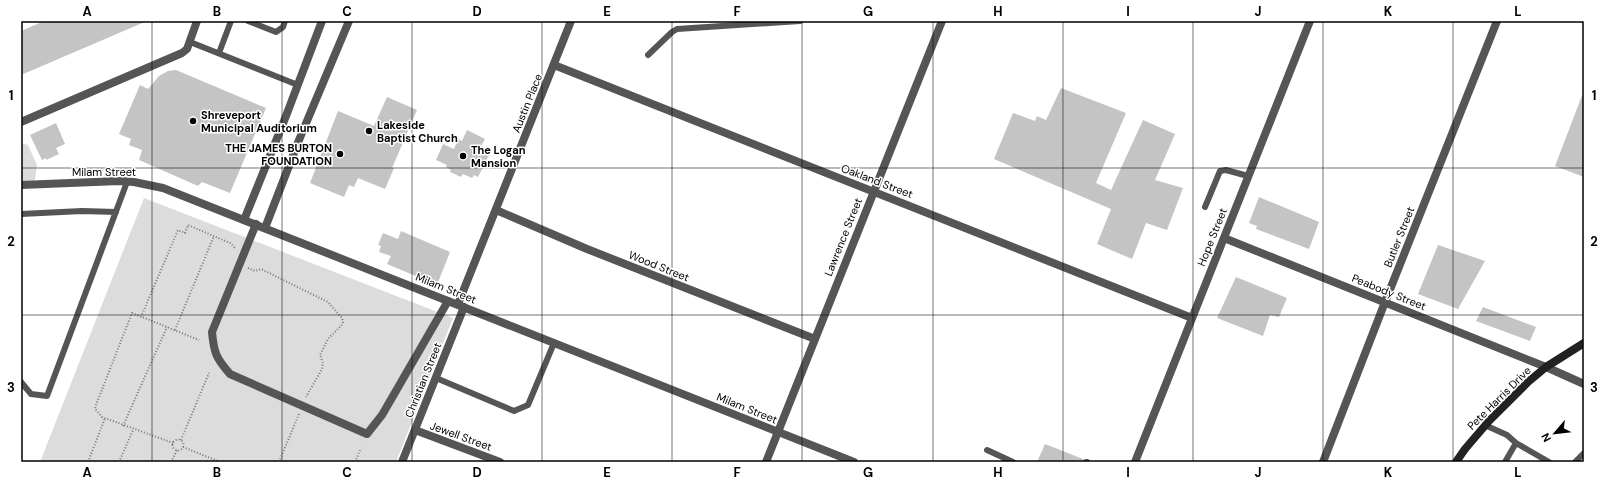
<svg xmlns="http://www.w3.org/2000/svg" width="1605" height="483" viewBox="0 0 1605 483" font-family="'DM Sans',sans-serif">
	<style>
		.green { fill: #dcdcdc }
		.building { fill: #c4c4c4 }
		.lines { fill: none; stroke-linecap: round; stroke-linejoin: round }
		.path { stroke: #777; stroke-width: 2; stroke-dasharray: 1 2; stroke-linecap: butt }
		.service { stroke: #555; stroke-width: 6 }
		.minor { stroke: #555; stroke-width: 8 }
		.tertiary { stroke: #555; stroke-width: 8 }
		.secondary { stroke: #222; stroke-width: 8 }
		.grid { fill: none; stroke: #000; stroke-width: 1; stroke-opacity: 0.55 }
		.poi-dot { fill: #000; stroke: #fff; stroke-width: 1.5 }
		.labels { text-anchor: middle; dominant-baseline: central; stroke-width: 3; stroke-linejoin: round; paint-order: stroke }
		.street-label { font-size: 11px; fill: #000; stroke: #fff }
		.poi-label { font-size: 11px; font-weight: bold; fill: #000; stroke: #fff; text-anchor: start }
		.neatline { fill: none; stroke: #000; stroke-width: 1.5 }
		.grid-label { font-size: 13px; text-anchor: middle; font-weight: bold; fill: #000 }
	</style>
	<rect width="100%" height="100%" fill="#fff"/>
	<path class="green" d="M21,143l7,2 9,20 -3,20h-13z
		M144,198l309,120 -57,144h-356z"/>
	<path class="building" d="M44,21h103l-126,54v-44z
		M176,70l90,38 -36,85 -28,-11 -4,4 -59,-26 3,-10 -13,-5 2,-6 -12,-5 21,-49 8,4 11,-13 9,-5z
		M1061,88l65,25 -30,70 15,7 32,-70 32,14 -20,46 28,8 -16,42 -21,-7 -14,36 -35,-15 14,-35 -117,-50 19,-46 22,8 2,-5 9,4z
		M1583,93h1v84l-29,-11z
		M387,97l30,13 -25,58h2l-9,21 -27,-11 -4,9 -5,-2 -5,12 -34,-14 28,-72 36,15z
		M56,123l9,21 -9,4 3,6 -13,6v-2l-4,2 -12,-25z
		M467,130l18,9 -4,7 10,5 -13,26 -4,-2 -2,3 -9,-4 -2,3 -11,-5 1,-2 -5,-3 1,-2 -11,-5 7,-16 11,5 4,-10 4,2z
		M1259,197l60,25 -10,27 -53,-20 1,-3 -8,-3z
		M401,231l49,21 -13,33 -50,-21 4,-8 -12,-4 2,-6 -3,-1 5,-12 15,6z
		M1438,245l47,16 -27,48 -40,-15z
		M1236,277l51,21 -8,19 -9,-2 -7,21 -46,-18z
		M1483,307l53,20 -6,14 -54,-20z
		M1045,444l38,15 -1,3h-45z"/>
	<g class="lines">
		<path class="path" d="M248,268l7,3 6,-2 67,33 14,16 1,4 -2,4 -13,13 -8,16 3,8 -1,6 -16,28
			M141,317l37,-87 7,3 3,-8 42,18 6,6
			M175,330l39,-94
			M123,426l44,-99
			M172.5 445a5.5 5.5 0 1 1 11 0a5.5 5.5 0 1 1-11 0Z
			M181,440l28,-67
			M173,443l-71,-26 -7,-8 1,-4 36,-92 67,27
			M183,447l37,15
			M88,462l17,-44
			M119,462l14,-32
			M171,462l6,-12
			M279,462l20,-48
			M355,462l6,-14"/>
		<path class="service" d="M248,21l28,11 7,-5 2,-6
			M190,42l108,43
			M219,53l12,-32
			M648,55l24,-23 5,-3 123,-8
			M1205,207l15,-36 6,-1 22,6
			M21,214l61,-3 34,1
			M436,378l78,33 14,-6 26,-62
			M21,382l10,12 16,2 80,-214
			M1487,426l20,9 9,8 33,19
			M987,450l26,12
			M1086,462h1
			M1505,462l11,-19
			M1575,462l9,-9"/>
		<path class="minor" d="M554,65l638,253
			M21,122l161,-69 5,-4 10,-28
			M496,210l91,39 228,90
			M244,220l42,-104 36,-95
			M256,224l-44,108c2,21 4,26 18,42l137,60 15,-19 66,-114
			M265,228l34,-88 50,-119
			M1224,238l322,129 38,17
			M458,304l113,-283
			M415,430l85,32
			M402,462l62,-155
			M766,462l176,-441
			M1135,462l175,-441
			M1323,462l62,-160 112,-281"/>
		<path class="tertiary" d="M21,185l98,-4 15,1 29,6 691,274"/>
		<path class="secondary" d="M1456,462l9,-13 24,-28 39,-39 18,-15 38,-24"/>
	</g>
	<path class="grid" d="M152,21v441M282,21v441M412,21v441M542,21v441M672,21v441M802,21v441M933,21v441M1063,21v441M1193,21v441M1323,21v441M1453,21v441M21,168h1563M21,315h1563"/>
	<g class="poi-dot">
		<circle cx="193" cy="121" r="4"/>
		<circle cx="369" cy="131" r="4"/>
		<circle cx="340" cy="154" r="4"/>
		<circle cx="463" cy="156" r="4"/>
	</g>
	<g class="labels">
		<g class="street-label">
			<text transform="translate(527 103) rotate(-68)">Austin Place</text>
			<text x="104" y="172">Milam Street</text>
			<text transform="translate(877 181) rotate(21)">Oakland Street</text>
			<text transform="translate(843 237) rotate(-68)">Lawrence Street</text>
			<text transform="translate(1212 237) rotate(-68)">Hope Street</text>
			<text transform="translate(1399 237) rotate(-68)">Butler Street</text>
			<text transform="translate(659 266) rotate(22)">Wood Street</text>
			<text transform="translate(446 288) rotate(22)">Milam Street</text>
			<text transform="translate(1389 292) rotate(22)">Peabody Street</text>
			<text transform="translate(423 380) rotate(-68)">Christian Street</text>
			<text transform="translate(1499 398) rotate(-45)">Pete Harris Drive</text>
			<text transform="translate(747 408) rotate(22)">Milam Street</text>
			<text transform="translate(461 436) rotate(20)">Jewell Street</text>
		</g>
		<g class="poi-label">
			<text x="201" y="115">Shreveport<tspan x="201" dy="13">Municipal Auditorium</tspan></text>
			<text x="377" y="125">Lakeside<tspan x="377" dy="13">Baptist Church</tspan></text>
			<text x="332" y="148" text-anchor="end">THE JAMES BURTON<tspan x="332" dy="13">FOUNDATION</tspan></text>
			<text x="471" y="150">The Logan<tspan x="471" dy="13">Mansion</tspan></text>
		</g>
	</g>
	<rect width="1605" height="483" fill="none" stroke="#ffffff" stroke-width="44"/>
	<g transform="translate(1555 433) rotate(242)" stroke="#ffffff" stroke-width="3" paint-order="stroke">
	<path d="M0-3L7 15L0 10L-7 15Z" fill="#000000"/>
	<text y="-6" font-size="11" font-weight="bold" text-anchor="middle" fill="#000000">N</text>
	</g>
	<rect x="22" y="22" width="1561" height="439" class="neatline"/>
	<g class="grid-label">
		<text x="87" y="16">A</text>
		<text x="217" y="16">B</text>
		<text x="347" y="16">C</text>
		<text x="477" y="16">D</text>
		<text x="607" y="16">E</text>
		<text x="737" y="16">F</text>
		<text x="868" y="16">G</text>
		<text x="998" y="16">H</text>
		<text x="1128" y="16">I</text>
		<text x="1258" y="16">J</text>
		<text x="1388" y="16">K</text>
		<text x="1518" y="16">L</text>
		<text x="11" y="100">1</text>
		<text x="1594" y="100">1</text>
		<text x="11" y="246">2</text>
		<text x="1594" y="246">2</text>
		<text x="11" y="392">3</text>
		<text x="1594" y="392">3</text>
		<text x="87" y="477">A</text>
		<text x="217" y="477">B</text>
		<text x="347" y="477">C</text>
		<text x="477" y="477">D</text>
		<text x="607" y="477">E</text>
		<text x="737" y="477">F</text>
		<text x="868" y="477">G</text>
		<text x="998" y="477">H</text>
		<text x="1128" y="477">I</text>
		<text x="1258" y="477">J</text>
		<text x="1388" y="477">K</text>
		<text x="1518" y="477">L</text>
	</g>
</svg>
